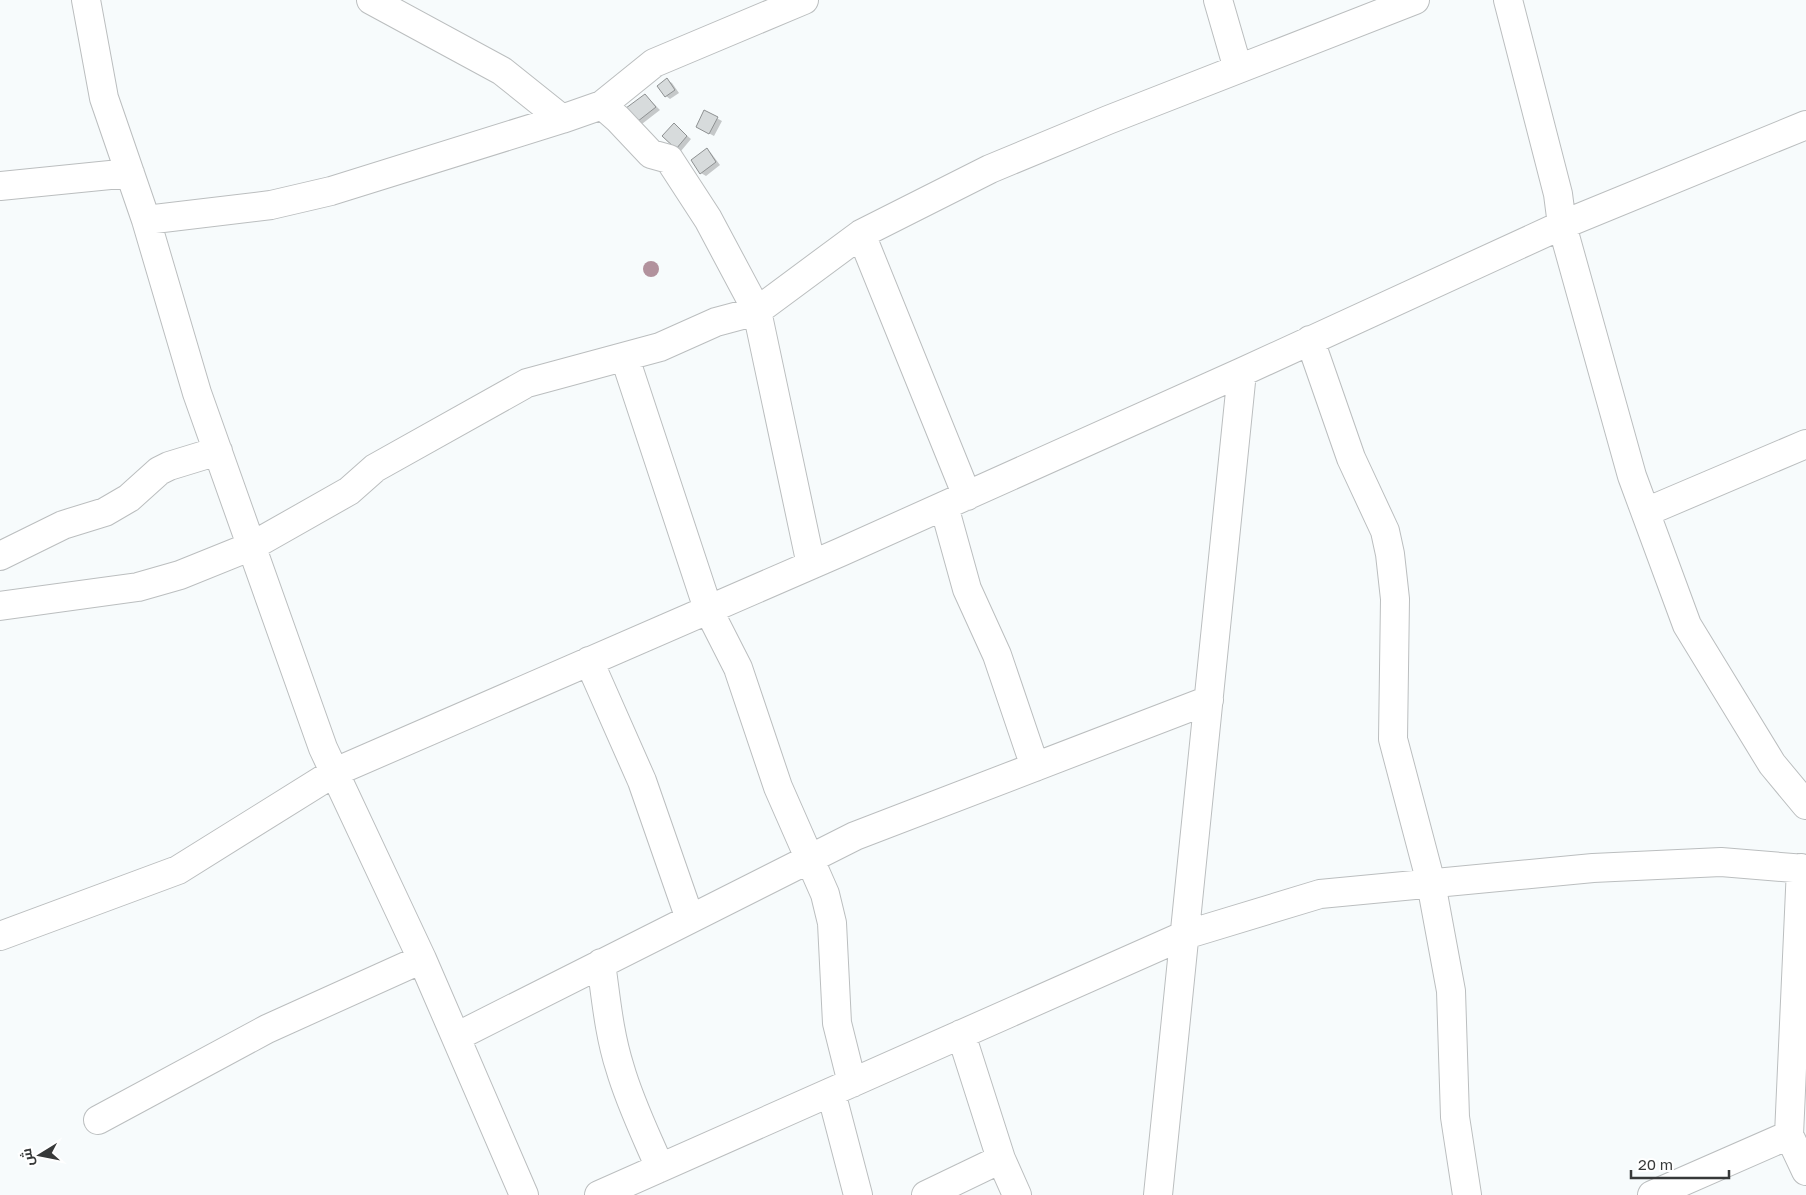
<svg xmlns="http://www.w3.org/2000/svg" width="1806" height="1195" viewBox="0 0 1806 1195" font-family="'Golos Text',Cairo,sans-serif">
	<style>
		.shadow { fill: #0003 }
		.building { fill: #d7dbdc; stroke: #8e9192 }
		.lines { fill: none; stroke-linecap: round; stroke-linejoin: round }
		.minor-casing { stroke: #bbbebf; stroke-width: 30 }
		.minor { stroke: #fff; stroke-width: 28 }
		.tree { fill: #b2929d }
	</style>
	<rect width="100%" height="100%" fill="#f7fbfc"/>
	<path class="shadow" d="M667,80l5,3 7,10 -9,6 -4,-3z
		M645,95l15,15 -22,17 -4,-3z
		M705,112l17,9 -8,15 -17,-9z
		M674,125l17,14 -10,12 -4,-3z
		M707,150l4,3 9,12 -14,11 -5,-3z"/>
	<path class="building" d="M667,78l8,12 -10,7 -8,-11z
		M645,94l11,13 -23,18 -11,-14z
		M704,110l14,7 -9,17 -13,-7z
		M674,123l13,13 -11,13 -14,-13z
		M707,148l9,14 -16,12 -9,-14z"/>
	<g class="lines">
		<defs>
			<path id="minor" d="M86,0l18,98 42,122 51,173 126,355 99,211 102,236
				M371,0l131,71 60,48
				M1218,0l20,69
				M1508,0l50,194 4,31 70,251 55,149 85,139 34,41
				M602,105l16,14 33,35 18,5 39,60 49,92 54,254
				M0,186l130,-13
				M146,220l125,-15 60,-14 231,-72 40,-14 52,-42 150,-63
				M861,234l106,262
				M1310,340l41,118 34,73 5,23 5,45 -2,140 38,144 20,108 4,126 12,78
				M625,358l83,251 30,59 40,119 47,107 7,29 5,100 15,60
				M944,506l23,83 30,66 38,112
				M1646,512l160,-68
				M0,556l63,-31 42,-13 24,-14 30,-27 10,-5 49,-15
				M0,606l138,-19 42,-12 72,-29 97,-55 26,-23 152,-85 133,-36 56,-25 41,-11 104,-77 129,-65 118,-49 307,-120
				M589,661l53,120 48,138
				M1801,868l-12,267 17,36
				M0,936l178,-66 157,-98 506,-220 401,-180 320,-147 244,-100
				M601,963c5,35 8,71 19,105 10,35 26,67 40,100
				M961,1034l40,125 16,36
				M456,1037l399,-201 354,-136
				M831,1092l27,103
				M98,1120l169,-91 155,-70
				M599,1195l586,-260 135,-41 273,-26 128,-6 85,7
				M926,1195l75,-36
				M1158,1195l84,-823
				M1652,1195l137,-60"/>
		</defs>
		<use href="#minor" class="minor-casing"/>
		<use href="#minor" class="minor"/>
	</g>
	<circle class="tree" cx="651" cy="269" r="8"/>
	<g transform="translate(40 1155) rotate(260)" stroke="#ffffff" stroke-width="4" paint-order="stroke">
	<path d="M0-4L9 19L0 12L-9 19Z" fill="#373939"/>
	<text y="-8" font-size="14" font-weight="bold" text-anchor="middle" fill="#373939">ش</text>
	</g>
	<path d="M1631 1170v8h98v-8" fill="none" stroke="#373939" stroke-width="2.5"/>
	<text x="1638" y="1170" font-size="15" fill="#373939" stroke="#ffffff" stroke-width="4" paint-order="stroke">20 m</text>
</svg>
